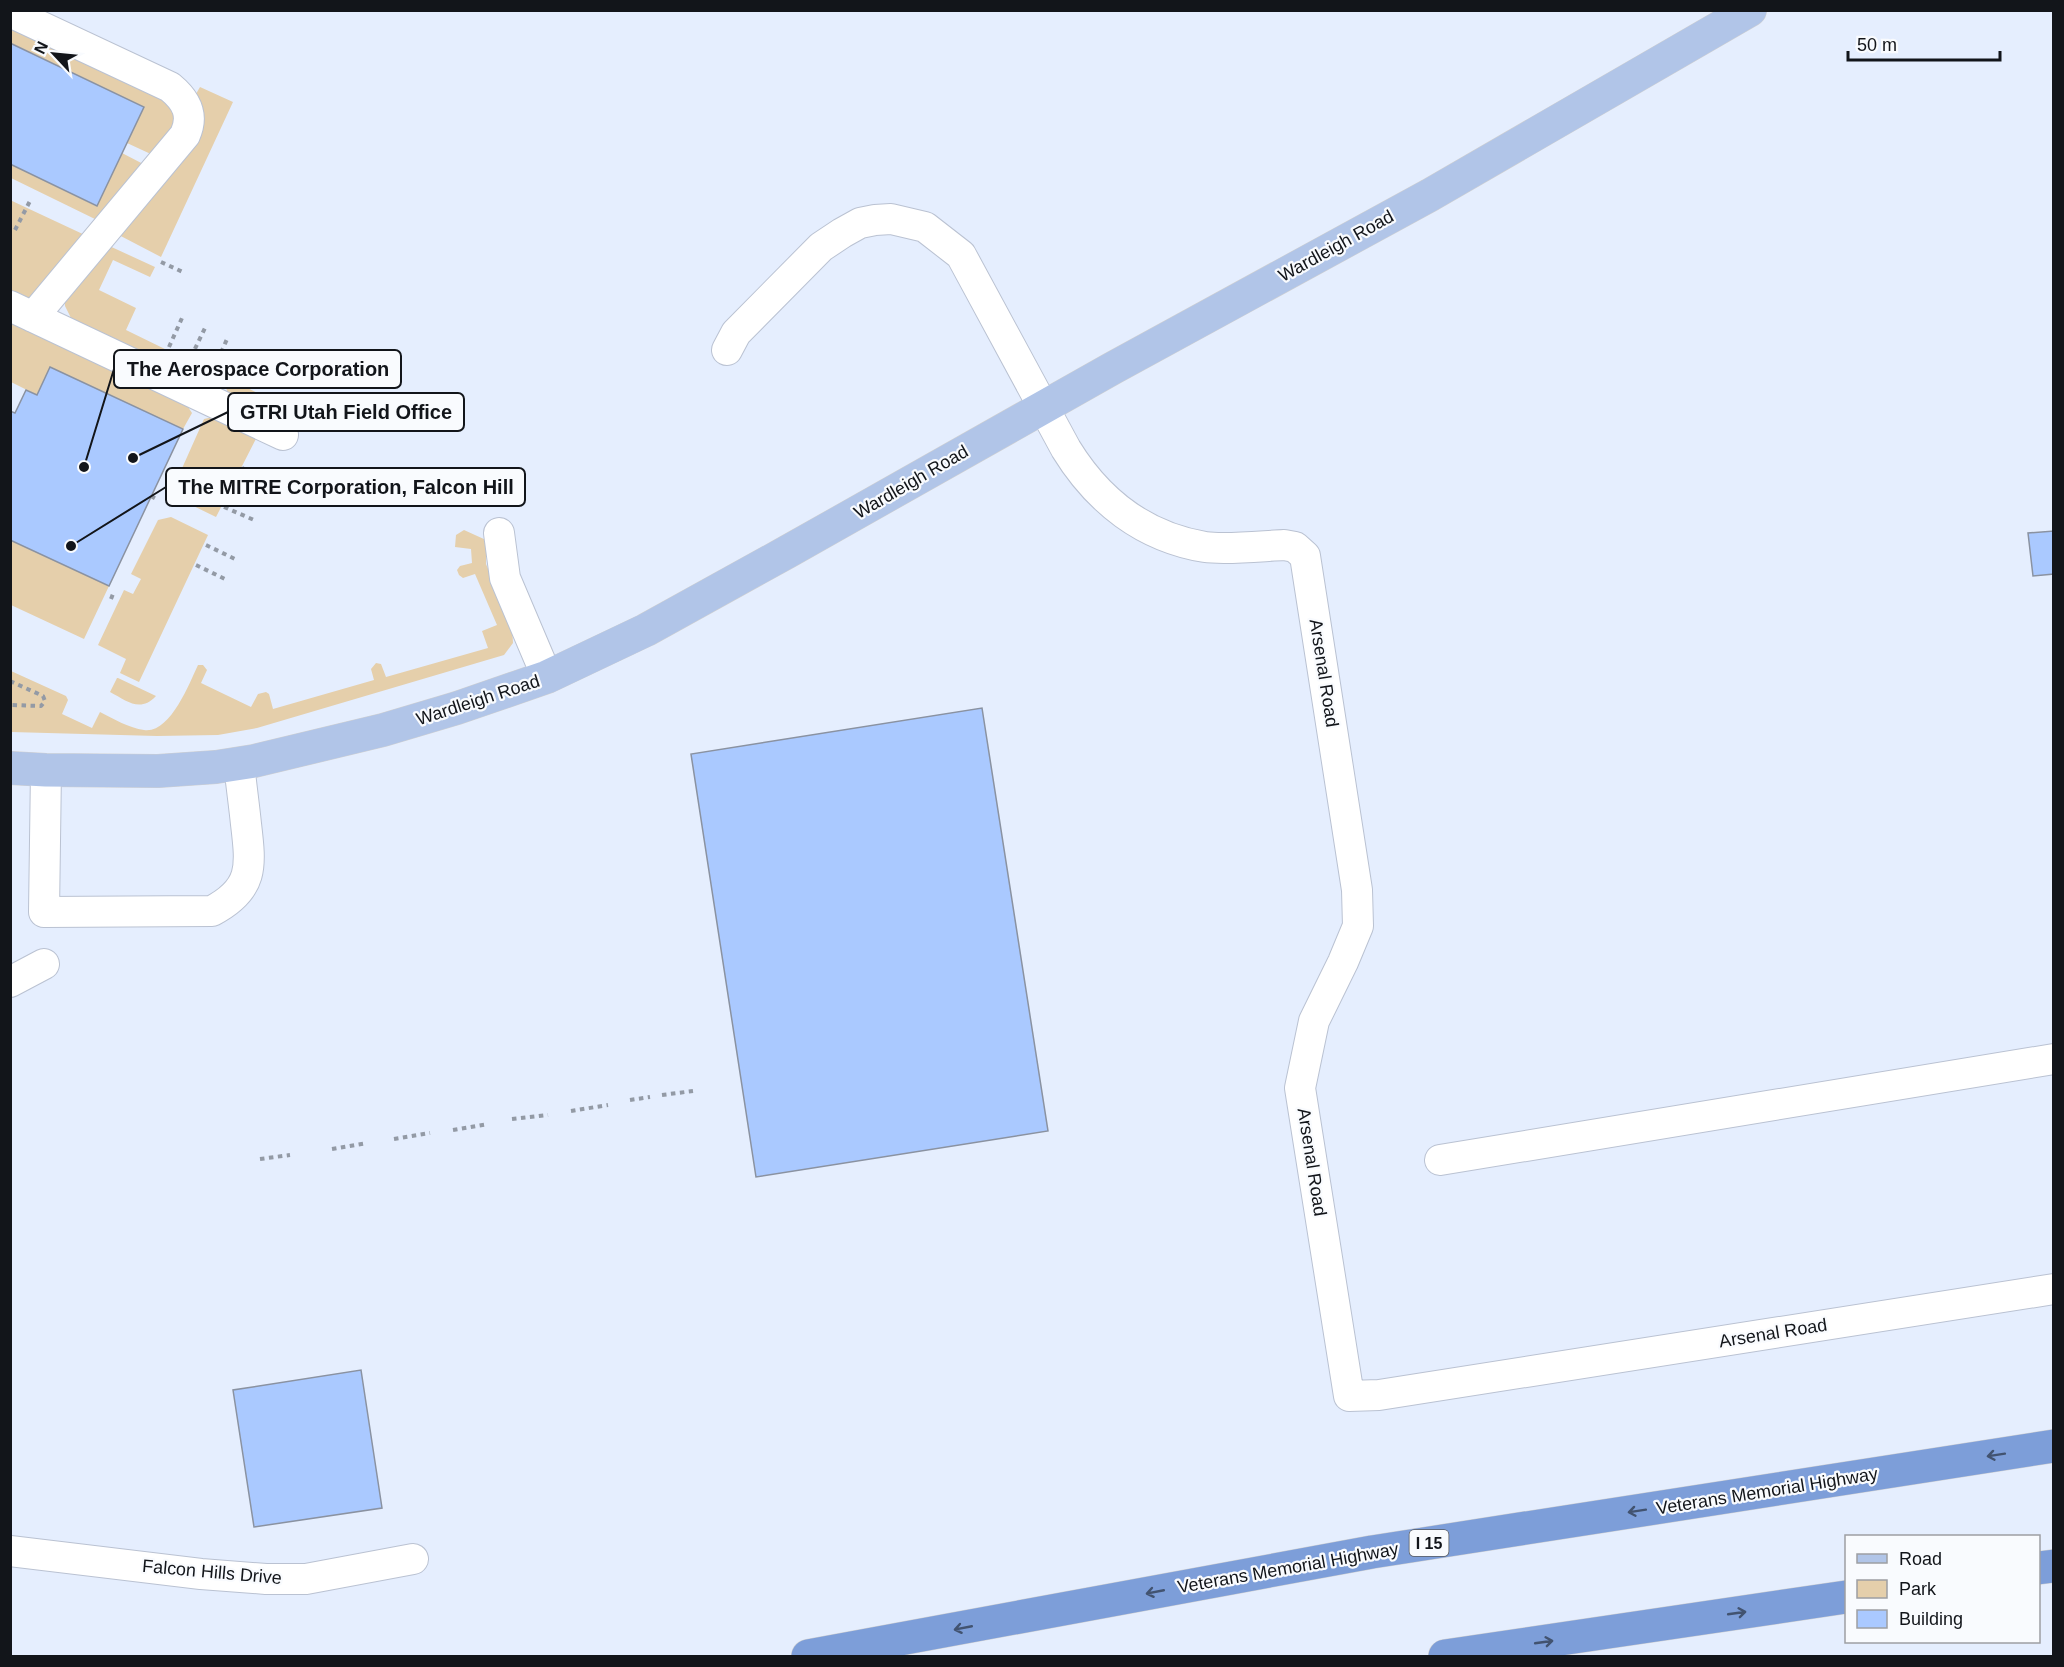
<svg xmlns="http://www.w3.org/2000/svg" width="2064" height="1667" viewBox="0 0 2064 1667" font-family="Arial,sans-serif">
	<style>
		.green { fill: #e5cfab }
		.building { fill: #aac9ff; stroke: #8a92a1; stroke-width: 1.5 }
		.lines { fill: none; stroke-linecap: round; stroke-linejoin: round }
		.minor-casing { stroke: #bac2d2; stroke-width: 32 }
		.major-casing { stroke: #d0d0d1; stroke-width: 34 }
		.highway-casing { stroke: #d0d0d1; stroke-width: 34 }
		.path { stroke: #939aa5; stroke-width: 4; stroke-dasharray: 4.5 4.5; stroke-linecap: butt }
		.minor { stroke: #fff; stroke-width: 30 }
		.major { stroke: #b1c5e8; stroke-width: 33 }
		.highway { stroke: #7d9ed9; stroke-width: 33 }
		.oneway { stroke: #425370 }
		.labels { text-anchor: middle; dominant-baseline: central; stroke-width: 4.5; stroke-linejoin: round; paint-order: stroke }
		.shield { fill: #f9fbfe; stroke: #575a5e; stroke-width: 1.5 }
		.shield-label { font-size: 16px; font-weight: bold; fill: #12151a }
		.street-label { font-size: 18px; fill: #12151a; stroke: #f9fbfe }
		.leader { fill: none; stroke: #12151a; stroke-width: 2 }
		.callout-dot { fill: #12151a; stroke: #f9fbfe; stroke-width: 2 }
		.callout { fill: #f9fbfe; stroke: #12151a; stroke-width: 2 }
		.callout-label { font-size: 20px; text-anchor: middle; font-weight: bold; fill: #12151a }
	</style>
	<rect width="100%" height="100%" fill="#e5eefe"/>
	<path class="green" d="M10,20l160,77 10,23 -25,36 -28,-13 17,-36 -133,-64z
		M200,87l33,15 -72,155 -46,-24z
		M122,153l25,13 -48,55 -88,-43 -1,-14 86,42z
		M10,200l77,36 -56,61 -9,1 -11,-3z
		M105,244l50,23 -5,10 -37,-17 -14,30 37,18 -10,22 86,42 -2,4 -11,1 -6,3 -121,-60 -7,-14v-8z
		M10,316l176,88 6,9 -9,16 -133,-62 -13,28 -26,-13z
		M225,377l47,23 -7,14 -38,-20v-4l-5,-7z
		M217,416l42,17 -43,84 -37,-18 1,-6 -5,-9 29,-65z
		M171,517l37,18 -69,147 -19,-9 6,-14 -28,-14 26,-55 9,4 8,-15 -10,-5 27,-54z
		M464,530l22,10v24l26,63 1,16 -9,12 -247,73 -39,7 -61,1 -146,-4v-61l55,25 2,4 -6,14 30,14 8,-16c14,7 29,16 44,18 26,4 45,-46 54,-65h5l4,5 -6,13 50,24 7,-13 8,-2 3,2 4,15 101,-29 -3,-11 5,-6 5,1 5,13 102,-29 -6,-17 15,-6 -22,-51 -12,4 -4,-3 -2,-5 3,-4 12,-3 -1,-14 -16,-2 1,-12z
		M10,540l99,46 -25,53 -73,-34z
		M117,678h1l38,18c-16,17 -29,5 -46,-4z"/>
	<path class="building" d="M10,43l134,64 -47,99 -87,-42z
		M50,367l133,62 -74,157 -99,-46v-129l5,2 11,-23 11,5z
		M2054,531v43l-21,2 -5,-43z
		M982,708l66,423 -292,46 -65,-423z
		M361,1370l21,138 -128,19 -21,-137z"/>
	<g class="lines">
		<defs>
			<path id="minor" d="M10,12l160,75c17,14 24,28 15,48l-152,182
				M10,306l273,129
				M727,350l9,-17 85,-86 21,-14 18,-10 15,-3 16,-1 34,8 36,28 105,194c32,52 78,88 139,98 21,3 57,-1 79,-2l11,2 10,9 52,334 1,36 -15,36 -29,59 -14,67 49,308 30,-1 675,-106
				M499,533l6,45 42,99
				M46,770l-2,142 168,-1c42,-22 39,-45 34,-87 -2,-20 -5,-40 -7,-61
				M10,982l34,-18
				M1440,1160l614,-101
				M10,1551l191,23 65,5h40l107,-20"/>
			<path id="major" d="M10,768l36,2 112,1 58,-4 38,-6 129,-31 74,-22 90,-31 99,-47 141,-78 326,-184 317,-173 320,-185"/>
			<path id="highway" d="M2038,1568l16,-2
				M808,1656l564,-104 682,-106
				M1445,1656l401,-59"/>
		</defs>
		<use href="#minor" class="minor-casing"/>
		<use href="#major" class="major-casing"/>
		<use href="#highway" class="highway-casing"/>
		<path class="path" d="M15,230l15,-29
			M161,262l24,11
			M169,347l13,-29
			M191,357l14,-29
			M214,369l13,-30
			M236,379l14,-29
			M242,468l30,14
			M233,488l30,13
			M151,496l7,4
			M224,507l30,13
			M206,545l29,14
			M196,565l29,14
			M111,599l2,-5
			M10,681l33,15 2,5 -4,5 -31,-1
			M662,1095l31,-4
			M630,1100l20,-3
			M571,1111l37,-6
			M512,1119l36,-4
			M453,1130l35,-6
			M394,1139l36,-6
			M332,1149l35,-6
			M260,1159l30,-4"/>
		<use href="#minor" class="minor"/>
		<use href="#major" class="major"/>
		<use href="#highway" class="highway"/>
	</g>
	<defs><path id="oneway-shaft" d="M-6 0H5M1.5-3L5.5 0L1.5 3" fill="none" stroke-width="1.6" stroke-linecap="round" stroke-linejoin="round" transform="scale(1.5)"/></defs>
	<g class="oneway">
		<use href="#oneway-shaft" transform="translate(1996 1455) rotate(171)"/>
		<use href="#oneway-shaft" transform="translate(1637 1511) rotate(171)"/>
		<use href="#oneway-shaft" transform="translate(1155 1592) rotate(169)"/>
		<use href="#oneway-shaft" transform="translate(1737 1613) rotate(-8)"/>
		<use href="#oneway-shaft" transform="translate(963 1628) rotate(169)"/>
		<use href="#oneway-shaft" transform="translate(1544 1642) rotate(-8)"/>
	</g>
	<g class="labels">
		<rect class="shield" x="1409.5" y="1530" width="39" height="26" rx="4.5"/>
		<g class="shield-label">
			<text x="1429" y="1543">I 15</text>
		</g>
		<g class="street-label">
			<text transform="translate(1336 246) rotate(-29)">Wardleigh Road</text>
			<text transform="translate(911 482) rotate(-30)">Wardleigh Road</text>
			<text transform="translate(1324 673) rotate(81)">Arsenal Road</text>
			<text transform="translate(478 700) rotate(-18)">Wardleigh Road</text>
			<text transform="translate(1312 1162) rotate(81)">Arsenal Road</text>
			<text transform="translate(1773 1333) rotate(-9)">Arsenal Road</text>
			<text transform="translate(1767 1491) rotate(-9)">Veterans Memorial Highway</text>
			<text transform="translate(1288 1568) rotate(-10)">Veterans Memorial Highway</text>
			<text transform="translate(212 1572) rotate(5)">Falcon Hills Drive</text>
		</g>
	</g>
	<path class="leader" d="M84 467L114 369M133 458L228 412M71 546L166 487"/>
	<g class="callout-dot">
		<circle cx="84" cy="467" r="6"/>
		<circle cx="133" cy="458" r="6"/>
		<circle cx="71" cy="546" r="6"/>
	</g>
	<g class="callout">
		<rect x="114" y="350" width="287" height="38" rx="6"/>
		<rect x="228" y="393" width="236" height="38" rx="6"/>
		<rect x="166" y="468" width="359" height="38" rx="6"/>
	</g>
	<g class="callout-label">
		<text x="258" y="376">The Aerospace Corporation</text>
		<text x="346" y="419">GTRI Utah Field Office</text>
		<text x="346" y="494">The MITRE Corporation, Falcon Hill</text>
	</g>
	<rect width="2064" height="1667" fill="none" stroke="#12151a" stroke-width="24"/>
	<rect x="1845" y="1535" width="195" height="108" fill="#f9fbfe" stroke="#9d9fa3" stroke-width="1.5"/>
	<rect x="1857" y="1554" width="30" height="9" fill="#b1c5e8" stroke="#9d9fa3" stroke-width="1.5"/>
	<text x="1899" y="1565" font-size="18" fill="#12151a">Road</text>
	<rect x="1857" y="1580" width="30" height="18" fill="#e5cfab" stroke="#9d9fa3" stroke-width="1.5"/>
	<text x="1899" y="1595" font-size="18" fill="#12151a">Park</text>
	<rect x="1857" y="1610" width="30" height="18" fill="#aac9ff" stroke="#9d9fa3" stroke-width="1.5"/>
	<text x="1899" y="1625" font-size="18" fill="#12151a">Building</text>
	<g transform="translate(54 54) rotate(296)" stroke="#f9fbfe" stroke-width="4.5" paint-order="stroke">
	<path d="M0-4.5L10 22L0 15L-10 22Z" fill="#12151a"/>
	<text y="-9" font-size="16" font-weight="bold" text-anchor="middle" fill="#12151a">N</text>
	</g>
	<path d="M1848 51v9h152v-9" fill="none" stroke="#12151a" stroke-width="3"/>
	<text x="1857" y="51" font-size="18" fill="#12151a" stroke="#f9fbfe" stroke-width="4.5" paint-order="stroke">50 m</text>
</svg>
